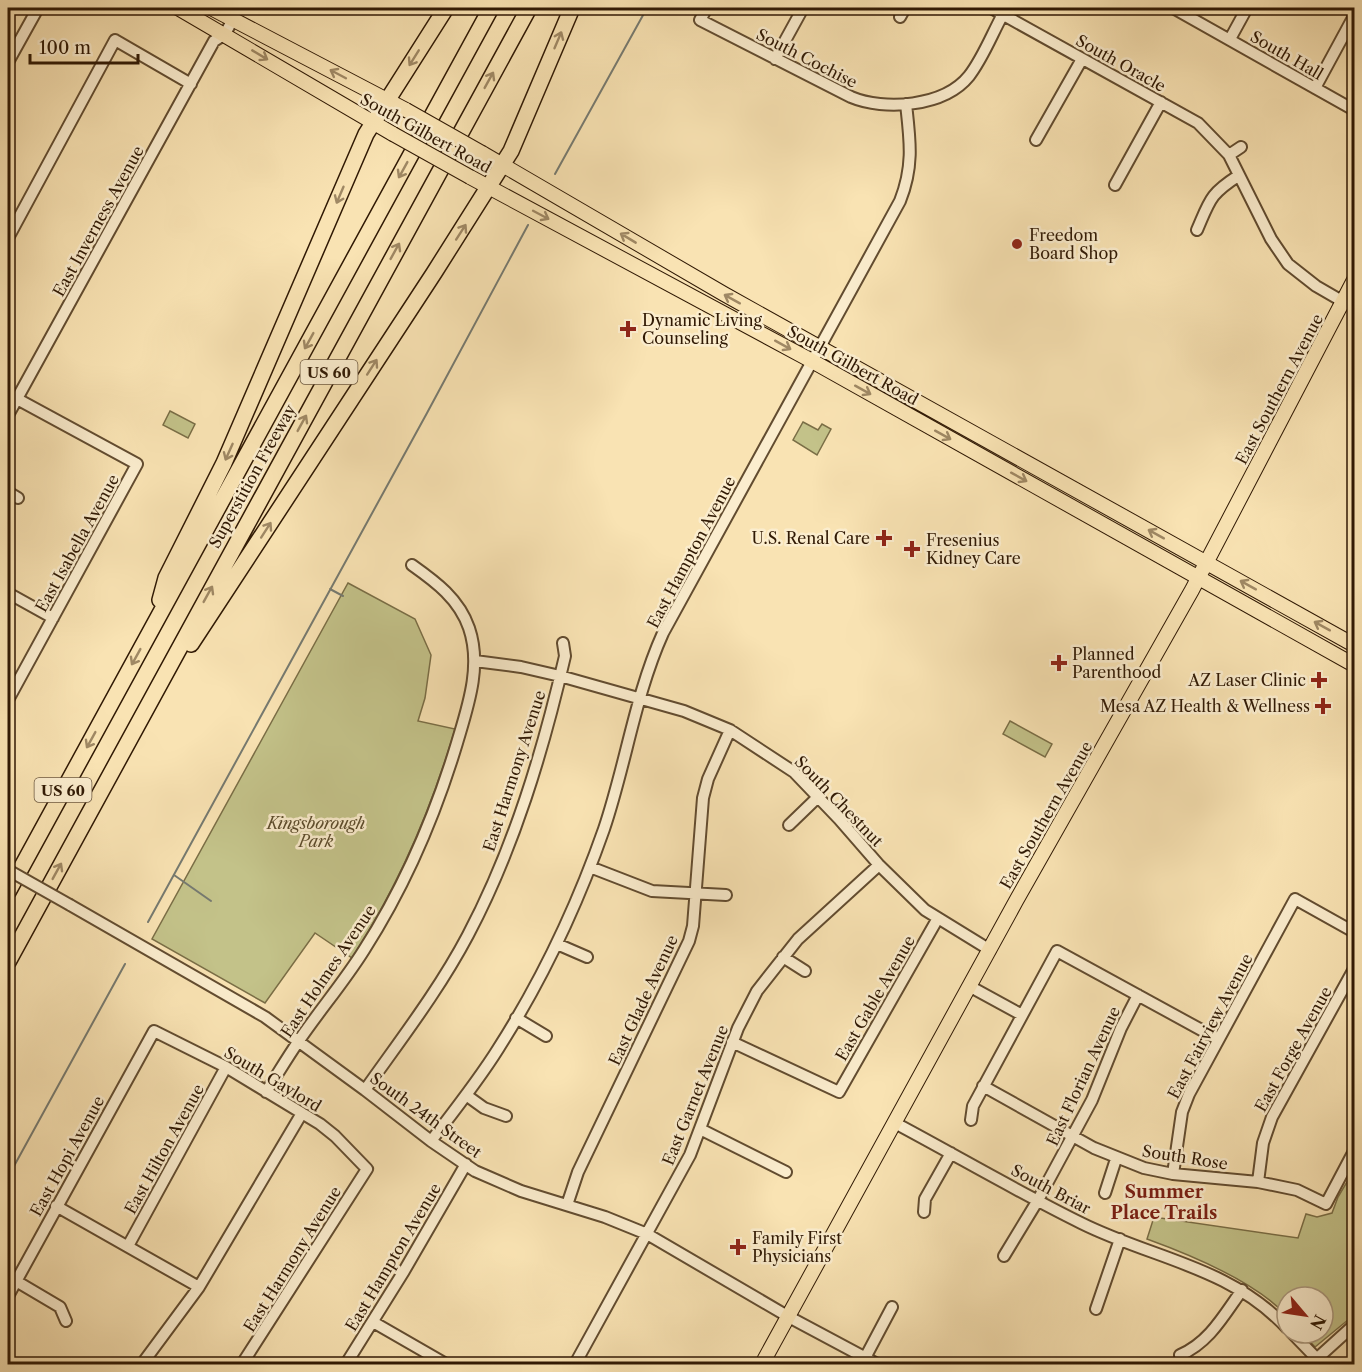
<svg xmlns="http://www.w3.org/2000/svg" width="1362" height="1372" viewBox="0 0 1362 1372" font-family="'Libre Caslon Text',serif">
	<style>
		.green { fill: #c3c289; stroke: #7a6e46; stroke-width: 1.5 }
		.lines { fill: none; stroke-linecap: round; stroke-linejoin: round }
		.stream { stroke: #767a70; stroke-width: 2 }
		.minor-casing { stroke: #624c30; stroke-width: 14 }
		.major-casing { stroke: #301904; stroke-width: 16 }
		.highway-casing { stroke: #301904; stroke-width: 18 }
		.minor { stroke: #fbedce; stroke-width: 10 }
		.major { stroke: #f9e3b3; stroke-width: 14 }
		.highway { stroke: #f9e3b3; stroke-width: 15 }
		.minor-bridge-casing { stroke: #624c30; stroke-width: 14; stroke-linecap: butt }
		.major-bridge-casing { stroke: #301904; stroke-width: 16; stroke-linecap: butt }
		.minor-bridge { stroke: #fbedce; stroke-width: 10 }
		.major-bridge { stroke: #f9e3b3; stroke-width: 14 }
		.oneway { stroke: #9f8864 }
		.poi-dot { fill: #8f2418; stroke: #fbedce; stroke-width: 2 }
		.labels { text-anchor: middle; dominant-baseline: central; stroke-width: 5; stroke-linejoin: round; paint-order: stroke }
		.shield { fill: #fbedce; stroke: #6d5941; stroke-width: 1.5 }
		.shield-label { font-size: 15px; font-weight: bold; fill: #301904 }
		.street-label { font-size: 16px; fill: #301904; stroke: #fbedce }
		.poi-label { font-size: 16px; fill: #301904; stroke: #fbedce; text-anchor: start }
		.park-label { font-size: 16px; font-style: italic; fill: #5c4c2c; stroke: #fbedce }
		.neighbourhood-label { font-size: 18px; font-weight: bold; fill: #7a1f14; stroke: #fbedce }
	</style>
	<rect width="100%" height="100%" fill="#f9e3b3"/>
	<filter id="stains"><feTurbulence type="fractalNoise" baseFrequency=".00333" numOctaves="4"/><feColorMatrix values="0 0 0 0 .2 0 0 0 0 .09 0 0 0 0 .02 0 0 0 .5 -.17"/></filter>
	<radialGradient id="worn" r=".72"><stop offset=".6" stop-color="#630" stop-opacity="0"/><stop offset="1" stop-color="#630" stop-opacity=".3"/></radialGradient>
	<path class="green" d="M170,411l25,13 -7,14 -25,-13z
		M803,422l15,8 4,-6 9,5 -14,26 -24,-15z
		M348,583l67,36 16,36 -6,43 -7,23 37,8c-24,81 -57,158 -103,229l-37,-25 -50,70 -113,-64z
		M1010,721l42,23 -7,13 -42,-23z
		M1354,1170v145l-39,32 -13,-14h21v-36h-36v19c-32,-35 -96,-61 -140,-77l7,-22 144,21 8,-24 11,3 15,-4 6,-16z"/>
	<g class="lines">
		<path class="stream" d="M555,174l92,-166
			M330,589l13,7
			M174,875l37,26
			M148,922l279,-509 101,-188
			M8,1177l117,-213"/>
		<defs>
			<path id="minor" d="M707,8l-7,12 151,77c33,14 93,10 118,-21 14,-18 23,-42 34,-62
				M991,8l207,115 31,32 42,84 17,25 28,22 38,22
				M1173,8l181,102
				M900,17l5,-9
				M1230,39l17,-31
				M775,59l28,-51
				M8,62l30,-54
				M1315,88l39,-72
				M1036,140l46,-81
				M1229,155l12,-8
				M1115,185l46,-83
				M1197,230c13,-30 13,-36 41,-54
				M8,238l107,-198 76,44
				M8,394l129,70 -129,236
				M8,415l206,-374 11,-7 8,-15
				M8,492l10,6
				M8,593l45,25
				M475,661l46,6 39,9 124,35 46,19 64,42 45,47 40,46 46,45 65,40
				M789,825l29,-28
				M590,867l62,24 74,4
				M70,905l195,112 100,73 66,51 44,30 46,20 84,26 42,17 142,83 88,47
				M557,944l30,13
				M783,957l22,14
				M969,986l53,29
				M516,1018l30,18
				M732,1042l107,50 99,-174
				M983,1086l111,62 50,20 29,6 85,8 39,8 29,14 28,-53
				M365,1090c36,-51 74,-100 103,-155 46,-87 75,-184 97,-279l-2,-13
				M266,1092c11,-17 21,-34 32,-50 21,-31 46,-60 66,-92 41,-64 71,-134 93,-207 11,-37 25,-77 12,-115 -10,-29 -33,-46 -57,-63
				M466,1095l18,13 22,8
				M971,1120l2,-14 84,-155 161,88
				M895,1123c62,33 123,69 186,100 72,36 148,43 206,105
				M700,1129l86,43
				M431,1141c23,-30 47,-60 67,-92 44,-69 79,-143 106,-220 22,-65 31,-134 59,-196l237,-432c14,-35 10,-61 6,-97
				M1173,1174l9,-62 7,-18 106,-195 59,33
				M1258,1182l5,-39 9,-26 82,-148
				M1105,1193l11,-34
				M567,1205l11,-33 111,-231 4,-15 10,-128 5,-19 22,-49
				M56,1206l143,81
				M924,1212l1,-13 26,-46
				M128,1246l98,-179
				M1004,1256l34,-56 54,-100 29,-72 17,-33
				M16,1281l44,26 6,14
				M8,1296l146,-265 72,36 94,57 15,12 32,33 -125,195
				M1096,1309l24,-70
				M373,1322l73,42
				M1292,1333l30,31
				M1180,1355c29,-12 44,-40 62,-65
				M865,1358l27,-51
				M142,1364l57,-77 103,-174
				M346,1364l58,-93 62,-107
				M575,1364l115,-209 48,-127 19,-37 41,-52 81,-74
				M1311,1364l43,-39"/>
			<path id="major" d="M178,8l215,126
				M211,8l195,102
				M482,153l242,141 630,351
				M470,177l342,184 542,304
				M762,1364l254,-463 176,-311 162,-310"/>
			<path id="highway" d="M160,600l6,-22 58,-115 142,-329 80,-126
				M191,644l243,-371 77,-122 61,-143
				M8,892l483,-884
				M8,962l521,-954"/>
		</defs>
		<use href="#minor" class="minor-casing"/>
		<use href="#major" class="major-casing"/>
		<use href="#highway" class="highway-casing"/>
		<use href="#minor" class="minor"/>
		<use href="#major" class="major"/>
		<use href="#highway" class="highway"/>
		<defs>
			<path id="minor-bridge" d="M8,870l62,35"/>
			<path id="major-bridge" d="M406,110l76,43
				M393,134l77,43"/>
		</defs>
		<use href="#minor-bridge" class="minor-bridge-casing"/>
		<use href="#major-bridge" class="major-bridge-casing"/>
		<use href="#minor-bridge" class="minor-bridge"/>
		<use href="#major-bridge" class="major-bridge"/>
	</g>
	<defs><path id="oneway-shaft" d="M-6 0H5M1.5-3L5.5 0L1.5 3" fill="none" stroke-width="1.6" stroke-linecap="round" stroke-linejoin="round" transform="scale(1.5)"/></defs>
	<g class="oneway">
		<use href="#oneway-shaft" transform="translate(558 40) rotate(-67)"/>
		<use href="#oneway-shaft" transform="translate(260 55) rotate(31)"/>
		<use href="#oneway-shaft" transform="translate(414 58) rotate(122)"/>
		<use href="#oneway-shaft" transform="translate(338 74) rotate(-152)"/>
		<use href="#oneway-shaft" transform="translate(489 80) rotate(-61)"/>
		<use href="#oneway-shaft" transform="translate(403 170) rotate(119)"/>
		<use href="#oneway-shaft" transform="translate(340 195) rotate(113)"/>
		<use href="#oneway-shaft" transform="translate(541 215) rotate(28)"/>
		<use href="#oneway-shaft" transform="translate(461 232) rotate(-57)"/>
		<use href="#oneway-shaft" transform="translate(628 238) rotate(-149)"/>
		<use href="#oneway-shaft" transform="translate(395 251) rotate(-61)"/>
		<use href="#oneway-shaft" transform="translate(732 299) rotate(-151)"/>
		<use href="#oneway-shaft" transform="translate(309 341) rotate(119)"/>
		<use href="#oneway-shaft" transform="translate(783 345) rotate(29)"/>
		<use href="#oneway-shaft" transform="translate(372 367) rotate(-57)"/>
		<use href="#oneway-shaft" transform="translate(863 390) rotate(29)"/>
		<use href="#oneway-shaft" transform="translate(302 423) rotate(-61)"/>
		<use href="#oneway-shaft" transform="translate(943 435) rotate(29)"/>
		<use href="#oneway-shaft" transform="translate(229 452) rotate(114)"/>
		<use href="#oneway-shaft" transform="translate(1019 477) rotate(29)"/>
		<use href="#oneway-shaft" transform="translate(266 530) rotate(-57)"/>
		<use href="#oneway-shaft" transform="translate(1156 534) rotate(-151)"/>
		<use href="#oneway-shaft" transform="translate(1248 585) rotate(-151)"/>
		<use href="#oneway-shaft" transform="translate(208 594) rotate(-61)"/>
		<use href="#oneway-shaft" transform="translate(1322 626) rotate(-151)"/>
		<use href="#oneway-shaft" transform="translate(136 657) rotate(119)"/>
		<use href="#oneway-shaft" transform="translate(91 740) rotate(119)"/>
		<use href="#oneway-shaft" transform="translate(57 871) rotate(-61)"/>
	</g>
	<g class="poi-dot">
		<circle cx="1017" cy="244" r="6"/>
		<path d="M625 320h6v6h6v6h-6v6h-6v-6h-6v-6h6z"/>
		<path d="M881 529h6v6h6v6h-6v6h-6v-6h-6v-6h6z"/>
		<path d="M909 540h6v6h6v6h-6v6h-6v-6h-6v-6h6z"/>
		<path d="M1056 654h6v6h6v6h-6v6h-6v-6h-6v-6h6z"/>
		<path d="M1316 671h6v6h6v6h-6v6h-6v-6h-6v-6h6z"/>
		<path d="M1320 697h6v6h6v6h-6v6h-6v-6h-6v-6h6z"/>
		<path d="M735 1238h6v6h6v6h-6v6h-6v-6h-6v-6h6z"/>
	</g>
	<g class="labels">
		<g class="shield">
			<rect x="300.5" y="360" width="57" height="24" rx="4.5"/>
			<rect x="34.5" y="778" width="57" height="24" rx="4.5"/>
		</g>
		<g class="shield-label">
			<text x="329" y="372">US 60</text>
			<text x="63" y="790">US 60</text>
		</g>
		<g class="street-label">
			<text transform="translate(1287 55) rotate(30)">South Hall</text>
			<text transform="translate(807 58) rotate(27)">South Cochise</text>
			<text transform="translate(1121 63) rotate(29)">South Oracle</text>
			<text transform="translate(426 133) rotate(29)">South Gilbert Road</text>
			<text transform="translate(98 221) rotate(-61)">East Inverness Avenue</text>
			<text transform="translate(853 365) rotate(29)">South Gilbert Road</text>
			<text transform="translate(1279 389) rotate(-62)">East Southern Avenue</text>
			<text transform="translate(252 476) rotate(-61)">Superstition Freeway</text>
			<text transform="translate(77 543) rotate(-61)">East Isabella Avenue</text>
			<text transform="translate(691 552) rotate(-62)">East Hampton Avenue</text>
			<text transform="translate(514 771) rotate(-72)">East Harmony Avenue</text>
			<text transform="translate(839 801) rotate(46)">South Chestnut</text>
			<text transform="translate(1046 815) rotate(-60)">East Southern Avenue</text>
			<text transform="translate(328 971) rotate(-56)">East Holmes Avenue</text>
			<text transform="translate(875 998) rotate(-60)">East Gable Avenue</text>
			<text transform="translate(643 1000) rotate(-65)">East Glade Avenue</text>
			<text transform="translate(1210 1026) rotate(-62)">East Fairview Avenue</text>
			<text transform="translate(1293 1049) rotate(-61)">East Forge Avenue</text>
			<text transform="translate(1083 1076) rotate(-65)">East Florian Avenue</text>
			<text transform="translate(273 1079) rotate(31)">South Gaylord</text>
			<text transform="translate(695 1095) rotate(-68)">East Garnet Avenue</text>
			<text transform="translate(426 1115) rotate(36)">South 24th Street</text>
			<text transform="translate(164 1149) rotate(-61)">East Hilton Avenue</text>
			<text transform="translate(67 1156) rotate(-61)">East Hopi Avenue</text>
			<text transform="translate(1185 1157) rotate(9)">South Rose</text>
			<text transform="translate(1051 1189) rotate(28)">South Briar</text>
			<text transform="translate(393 1257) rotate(-59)">East Hampton Avenue</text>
			<text transform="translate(292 1259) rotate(-58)">East Harmony Avenue</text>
		</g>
		<g class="poi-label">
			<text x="1029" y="235">Freedom<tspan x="1029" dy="18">Board Shop</tspan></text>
			<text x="642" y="320">Dynamic Living<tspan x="642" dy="18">Counseling</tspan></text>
			<text x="870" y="538" text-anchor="end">U.S. Renal Care</text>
			<text x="926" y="540">Fresenius<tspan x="926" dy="18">Kidney Care</tspan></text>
			<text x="1072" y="654">Planned<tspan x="1072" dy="18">Parenthood</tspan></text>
			<text x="1306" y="680" text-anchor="end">AZ Laser Clinic</text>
			<text x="1310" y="706" text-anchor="end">Mesa AZ Health &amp; Wellness</text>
			<text x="752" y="1238">Family First<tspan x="752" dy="18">Physicians</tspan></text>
		</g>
		<g class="park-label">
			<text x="316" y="823">Kingsborough<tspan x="316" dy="18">Park</tspan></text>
		</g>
		<g class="neighbourhood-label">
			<text x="1164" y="1192">Summer<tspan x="1164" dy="21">Place Trails</tspan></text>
		</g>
	</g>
	<rect width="1362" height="1372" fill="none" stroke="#f9e3b3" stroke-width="30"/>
	<rect x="9" y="9" width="1344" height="1354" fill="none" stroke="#301904" stroke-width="3"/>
	<rect x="15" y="15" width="1332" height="1342" fill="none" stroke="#301904" stroke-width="1.5"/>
	<g transform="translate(1305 1315) rotate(119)"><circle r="28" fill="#fbedce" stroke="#aa987d" stroke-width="1.5"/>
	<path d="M0-4.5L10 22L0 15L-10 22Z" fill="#8f2418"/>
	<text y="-9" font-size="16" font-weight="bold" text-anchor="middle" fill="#301904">N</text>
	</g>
	<path d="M30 54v9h108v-9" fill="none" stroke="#301904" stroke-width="3"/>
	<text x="39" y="54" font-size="18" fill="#301904" stroke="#fbedce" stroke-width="4.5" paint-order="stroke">100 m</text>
	<rect width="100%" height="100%" filter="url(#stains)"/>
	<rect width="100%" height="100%" fill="url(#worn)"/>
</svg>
